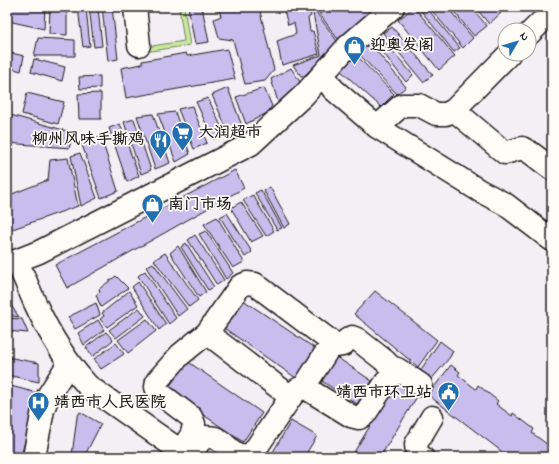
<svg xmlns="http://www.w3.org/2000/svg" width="559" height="464" viewBox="0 0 559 464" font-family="'Indie Flower','LXGW WenKai TC',sans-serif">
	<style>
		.green { fill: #c9e89f; stroke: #72825e }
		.building { fill: #c9bdee; stroke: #1c1c1c }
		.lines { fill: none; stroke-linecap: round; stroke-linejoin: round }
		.minor-casing { stroke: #1c1c1c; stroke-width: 25 }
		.minor { stroke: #fdfcf7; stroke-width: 22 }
		.labels { text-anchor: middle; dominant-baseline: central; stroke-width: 3.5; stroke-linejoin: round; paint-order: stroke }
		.poi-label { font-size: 16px; font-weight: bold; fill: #1c1c1c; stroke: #fdfcf7; text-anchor: start }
	</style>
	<rect width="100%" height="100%" fill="#f3eff5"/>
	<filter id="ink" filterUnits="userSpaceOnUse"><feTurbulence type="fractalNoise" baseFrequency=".025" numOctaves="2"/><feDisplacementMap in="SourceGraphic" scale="8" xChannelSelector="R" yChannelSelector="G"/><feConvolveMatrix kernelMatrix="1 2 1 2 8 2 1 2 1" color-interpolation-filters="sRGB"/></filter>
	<g filter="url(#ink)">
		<path class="green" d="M179,7h5l6,38 -51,8v-5l45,-7z"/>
		<path class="building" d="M11,7h34l-1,22 -36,-8z
			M50,7h17v28l-18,-1z
			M89,7l9,1 4,38 -8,1z
			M102,7h10l6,52 -10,2z
			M188,7h14l7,35 -14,2z
			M218,7h41l15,63 -9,11 -20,3 -12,-44 -14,-2 -5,-19 7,-3z
			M283,7h26l2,9 -3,2 2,13h3l6,23 -37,11 -5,-24 19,-7 -2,-11 -6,2z
			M337,7h39l-34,32 -5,-1 -18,-25z
			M414,7l41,49 -16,14 -41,-50z
			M418,7h8l34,41 -6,4z
			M429,7h18l26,31 -10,10z
			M450,7h21l16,19 -13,10z
			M475,7h21l5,6 -12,11z
			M78,8h8l4,38 -7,1z
			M316,12l21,29 -1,3 -32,32h-3l-8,-11 28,-10 -8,-42z
			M392,27l41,48 -10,7 -40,-49z
			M380,36l33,39 -7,7 -32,-41z
			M38,38l37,2v16h-41z
			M370,43l36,44 -9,7 -39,-41z
			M227,49l8,30 -109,19 -5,-30 21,-4v-3l44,-8 1,3z
			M7,52l17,4 -3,15 -14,-4z
			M357,56l37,38 -13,13 -41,-37z
			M34,59l31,8 -3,14 -31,-9z
			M291,68l9,14 -16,18 -6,2 -7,-23z
			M7,71l6,2 -2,10 -4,-1z
			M100,76v12l-20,1 -1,-12z
			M228,88l14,38 -14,6 -16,-37z
			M264,88l8,18 -5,7 -21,11 -10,-27z
			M27,93l37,9 -6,22 -36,-10z
			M101,93v26h-22l-1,-25z
			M208,98l17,37 -12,4 -17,-37z
			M192,106l15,37 -13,6 -16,-40z
			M175,112l15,42 -14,8 -18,-48z
			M7,114l67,19 -5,15 -62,-5z
			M153,114l17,49 -15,6 -18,-53z
			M134,119l17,51 -10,4 -17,-52z
			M120,124l19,52 -12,6 -18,-54z
			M101,137l17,54 -17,7 -20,-56z
			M80,153l17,45 -16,8 -10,-50z
			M68,158l10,48 -71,25v-35l41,-16 2,-20z
			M235,170l9,18 -177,100 -12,-23z
			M270,187l20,37 -6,4 -20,-37z
			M261,190l21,38 -5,2 -22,-37z
			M253,195l21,36 -8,5 -23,-36z
			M241,202l22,34 -12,6 -20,-34z
			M227,213l25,39 -7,5 -25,-40z
			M217,217l27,45 -11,6 -29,-44z
			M206,231l27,42 -7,6 -27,-45z
			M195,235l29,45 -7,5 -29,-45z
			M186,243l28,44 -6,3 -27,-43z
			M178,246l28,46 -7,5 -29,-44z
			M165,253l33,47 -9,7 -35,-47z
			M153,263l34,46 -9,7 -32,-49z
			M145,271l31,47 -7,6 -31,-48z
			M116,276l12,12 -27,19 -5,-12 4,-3 -1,-3z
			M138,282l28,42 -7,6 -27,-43z
			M129,291l9,14 -31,22 -7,-8 4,-3 -2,-3z
			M375,291l62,49 -19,27 -64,-53z
			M240,298l76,51 -20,29 -75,-52z
			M96,303l4,12 -25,14 -7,-12z
			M7,304h3l9,13 -12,-2z
			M139,308l6,8 -29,22 -7,-8z
			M7,318l15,1 6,14 -21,-2z
			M147,319l9,12 -28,22 -10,-13z
			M98,320l6,10 -20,15 -6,-12z
			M106,332l7,8 -21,17 -6,-10z
			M440,341l13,10 -3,6 -20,24 -10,-10z
			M116,343l8,11 -23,15 -7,-10z
			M335,356l37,25 -15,23 -37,-24z
			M7,357l32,6v19l-32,-7z
			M187,361l75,52 -19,29 -76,-52z
			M451,365l9,7 -2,3 18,14 2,-4 20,16 -2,3 16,12 1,-3 21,16 -2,4 16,12 2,-4 2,1v15h-43l-81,-62z
			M397,382l21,13 -38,62h-29z
			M7,385l30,8 -16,64h-14z
			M80,412l21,12 -17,33h-8l-4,-2 5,-38z
			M291,421l26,15 -13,21h-34z"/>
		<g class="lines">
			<defs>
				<path id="minor" d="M135,7l4,38
					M529,34l11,-11 12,-5
					M323,74l10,15 44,38 103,64 25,13 47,36
					M454,110l51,43 17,-5 9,5 21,16
					M377,127l25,-22h17l17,9h10l8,-4 55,-56
					M16,261c8,14 13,29 19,42 14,30 31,59 53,83l101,71
					M7,263l9,-2 23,-9 212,-108 53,-49 44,-49 45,-39
					M207,333l84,64
					M391,367l6,2 24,16
					M304,387l28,-44
					M181,451l11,-17 2,-10 -3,-7 -33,-25 -2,-5 1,-6 23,-26 27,-22 33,-47 7,-3 8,1 82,62 6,-1 4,-5 5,-3 5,2 28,22 6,6 -1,9 -25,38 -6,4 -8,-2 -47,-29 -6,2 -7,8 -39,57c-20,6 -22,-10 -37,-16 -3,-1 -7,-1 -10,-1l-6,5 -9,15
					M34,457l9,-47 5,-14 21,-33
					M422,457l-5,-4 -1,-9 16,-27"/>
			</defs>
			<use href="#minor" class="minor-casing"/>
			<use href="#minor" class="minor"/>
		</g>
	</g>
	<defs>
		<symbol id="shop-pin" viewBox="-11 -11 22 30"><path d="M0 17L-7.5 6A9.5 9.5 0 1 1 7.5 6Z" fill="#1f6fb2" stroke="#fdfcf7"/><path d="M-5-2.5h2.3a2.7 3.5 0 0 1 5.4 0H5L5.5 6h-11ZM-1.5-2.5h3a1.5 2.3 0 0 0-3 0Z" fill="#fff"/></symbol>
		<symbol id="supermarket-pin" viewBox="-11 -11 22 30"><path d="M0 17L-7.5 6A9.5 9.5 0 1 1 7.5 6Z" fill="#1f6fb2" stroke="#fdfcf7"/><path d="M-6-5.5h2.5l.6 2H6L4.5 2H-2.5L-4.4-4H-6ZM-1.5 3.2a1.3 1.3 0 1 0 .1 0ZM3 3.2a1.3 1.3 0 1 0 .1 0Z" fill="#fff"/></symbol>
		<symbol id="restaurant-pin" viewBox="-11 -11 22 30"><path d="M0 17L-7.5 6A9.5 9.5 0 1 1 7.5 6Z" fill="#1f6fb2" stroke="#fdfcf7"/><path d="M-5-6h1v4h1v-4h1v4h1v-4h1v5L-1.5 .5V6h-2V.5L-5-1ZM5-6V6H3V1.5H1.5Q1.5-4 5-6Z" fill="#fff"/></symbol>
		<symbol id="civic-pin" viewBox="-11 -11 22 30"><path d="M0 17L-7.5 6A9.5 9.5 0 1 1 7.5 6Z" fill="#1f6fb2" stroke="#fdfcf7"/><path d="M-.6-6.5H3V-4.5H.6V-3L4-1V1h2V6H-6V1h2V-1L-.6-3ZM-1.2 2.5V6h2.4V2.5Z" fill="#fff"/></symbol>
		<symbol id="hospital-pin" viewBox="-11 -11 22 30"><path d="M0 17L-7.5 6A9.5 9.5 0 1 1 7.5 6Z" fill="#1f6fb2" stroke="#fdfcf7"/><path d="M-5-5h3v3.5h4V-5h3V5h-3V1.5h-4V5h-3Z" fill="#fff"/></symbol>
	</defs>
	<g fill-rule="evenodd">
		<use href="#shop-pin" x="342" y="34" width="25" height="34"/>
		<use href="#supermarket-pin" x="170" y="120" width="25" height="34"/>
		<use href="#restaurant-pin" x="148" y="128" width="25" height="34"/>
		<use href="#shop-pin" x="140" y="192" width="25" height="34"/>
		<use href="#civic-pin" x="436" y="380" width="25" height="34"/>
		<use href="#hospital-pin" x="26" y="390" width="25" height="34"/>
	</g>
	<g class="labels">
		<g class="poi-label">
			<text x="370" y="46">迎奥发阁</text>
			<text x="198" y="133">大润超市</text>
			<text x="144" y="140" text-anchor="end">柳州风味手撕鸡</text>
			<text x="168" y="205">南门市场</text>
			<text x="432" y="393" text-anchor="end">靖西市环卫站</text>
			<text x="54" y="403">靖西市人民医院</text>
		</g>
	</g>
	<rect width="559" height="464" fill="none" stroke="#fdfcf7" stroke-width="24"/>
	<rect x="12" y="12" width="535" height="440" fill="none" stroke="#1c1c1c" stroke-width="1.5" filter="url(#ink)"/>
	<g transform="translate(517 42) rotate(52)"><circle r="19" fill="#fdfcf7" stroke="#a3a29f"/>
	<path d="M0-3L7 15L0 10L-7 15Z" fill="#1f6fb2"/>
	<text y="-6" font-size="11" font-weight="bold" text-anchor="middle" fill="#1c1c1c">N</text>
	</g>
</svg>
